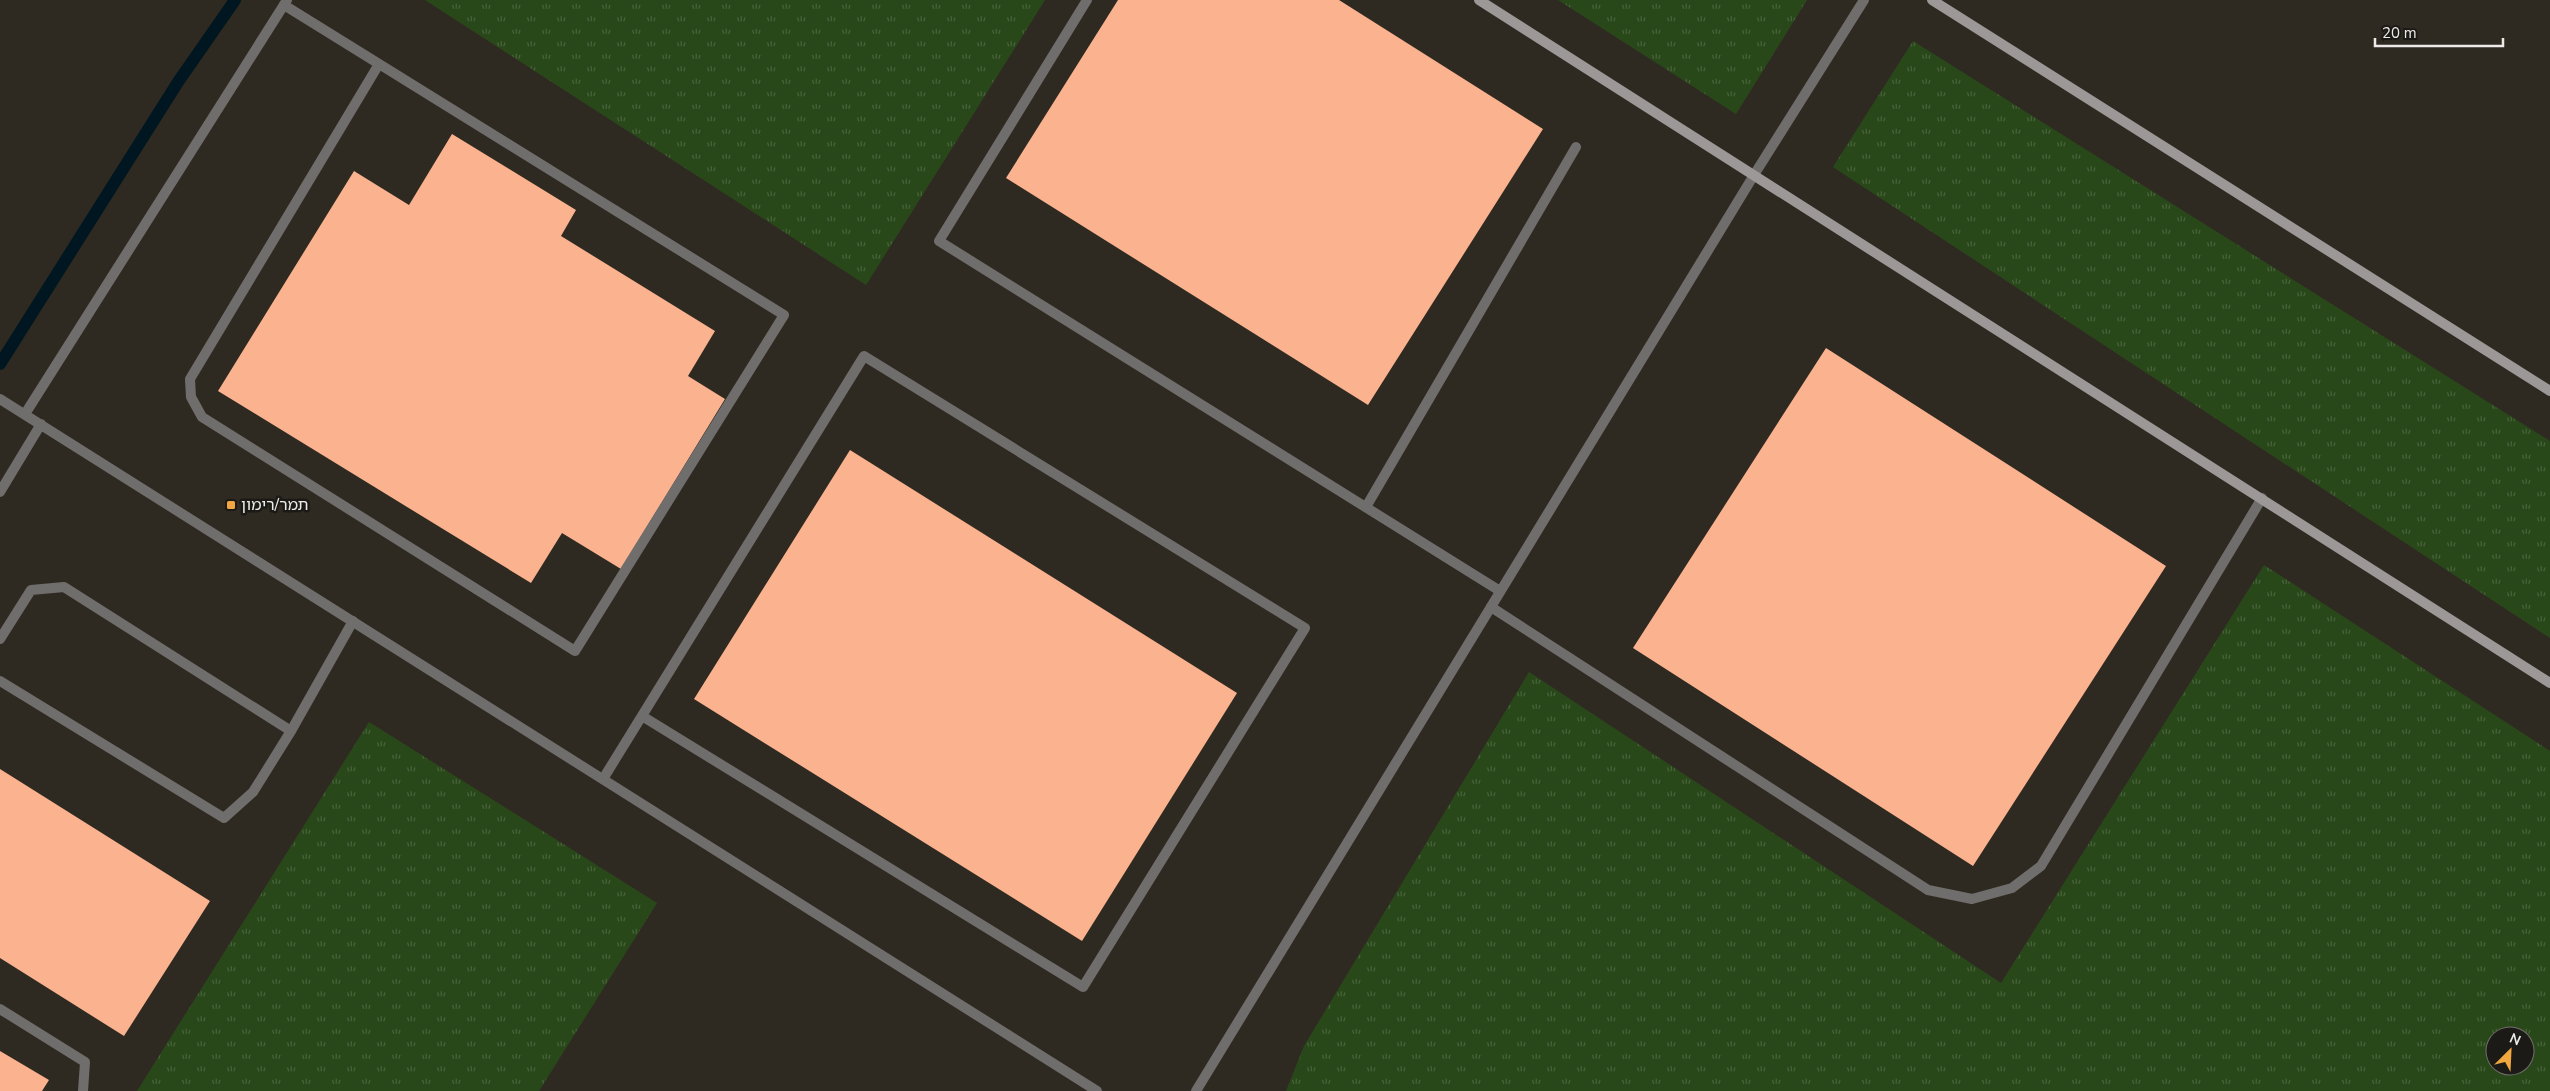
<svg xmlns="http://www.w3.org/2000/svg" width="2550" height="1091" viewBox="0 0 2550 1091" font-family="'Nunito Sans','Noto Sans Hebrew',sans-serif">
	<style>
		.built { fill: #2f2a21; fill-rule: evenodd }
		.grass { fill: url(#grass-tufts); fill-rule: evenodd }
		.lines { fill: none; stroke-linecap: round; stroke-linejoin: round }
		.stream { stroke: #001620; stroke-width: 12 }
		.building { fill: #fab28f }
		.lane { stroke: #706e6d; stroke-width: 10 }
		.street { stroke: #706e6d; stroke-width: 10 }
		.secondary { stroke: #9c9897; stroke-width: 10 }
		.poi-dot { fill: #f1a63f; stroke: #1c1a16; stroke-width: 2 }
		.labels { text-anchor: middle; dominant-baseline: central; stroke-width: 5; stroke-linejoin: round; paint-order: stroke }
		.poi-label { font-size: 16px; fill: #edebe9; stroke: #1c1a16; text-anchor: start }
	</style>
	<defs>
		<pattern id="grass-tufts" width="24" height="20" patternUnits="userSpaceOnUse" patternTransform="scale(1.25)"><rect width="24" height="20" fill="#29481a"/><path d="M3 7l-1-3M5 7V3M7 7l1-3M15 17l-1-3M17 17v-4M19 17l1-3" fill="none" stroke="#48633b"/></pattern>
	</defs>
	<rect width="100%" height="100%" fill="#252320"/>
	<path class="built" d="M0,0h2550v1091h-2550zM2495,1036h30v30h-30z"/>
	<path class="grass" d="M425,0h620l-179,285z
		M1558,0h249l-71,114z
		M1913,41l637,400v197l-717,-471z
		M2264,565l286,186v340h-1264l18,-45 225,-374 472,311zM2495,1036h30v30h-30z
		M369,722l288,181 -118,188h-402z"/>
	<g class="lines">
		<path class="stream" d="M0,364l178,-282 57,-82"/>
	</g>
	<path class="building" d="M1118,0h221l204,129 -175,276 -362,-227z
		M452,134l124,76 -15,26 154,95 -27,45 37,23 -104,170 -59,-36 -31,50 -313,-192 136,-220 55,34z
		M1826,348l340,218 -193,300 -340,-218z
		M850,450l387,243 -155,248 -388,-242z
		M0,769l210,132 -86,135 -124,-78z
		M0,1051l49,29 -7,11h-42z"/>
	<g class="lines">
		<path class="lane" d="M1087,0l-148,241 561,350
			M284,5l500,310 -209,336 -373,-234 -11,-20 -1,-18 189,-315
			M1366,507l210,-360
			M1491,607l437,283 44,9 40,-11 29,-22 221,-368
			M0,639l31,-49 33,-3 227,144
			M0,681l224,137 29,-26 38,-61 62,-110
			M603,779l261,-423 441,272 -222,359 -441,-271
			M0,1009l85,53 -2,29"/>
		<path class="street" d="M0,399l1097,692
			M25,414l262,-414
			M0,492l41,-68
			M1196,1091l558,-916 110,-175"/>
		<path class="secondary" d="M1479,0l1071,683
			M1932,0l618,391"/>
	</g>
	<rect class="poi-dot" x="226" y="500" width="10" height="10" rx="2.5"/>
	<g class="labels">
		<g class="poi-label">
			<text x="241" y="505">תמר/רימון</text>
		</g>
	</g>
	<g transform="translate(2510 1051) rotate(24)"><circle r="24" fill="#1c1a16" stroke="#706e6a"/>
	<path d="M0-4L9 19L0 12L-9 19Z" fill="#f1a63f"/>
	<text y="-8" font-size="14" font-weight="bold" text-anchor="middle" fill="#edebe9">N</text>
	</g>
	<path d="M2375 38v8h128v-8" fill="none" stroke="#edebe9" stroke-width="2.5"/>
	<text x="2382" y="38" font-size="15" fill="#edebe9" stroke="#1c1a16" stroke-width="4" paint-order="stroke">20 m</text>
</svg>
